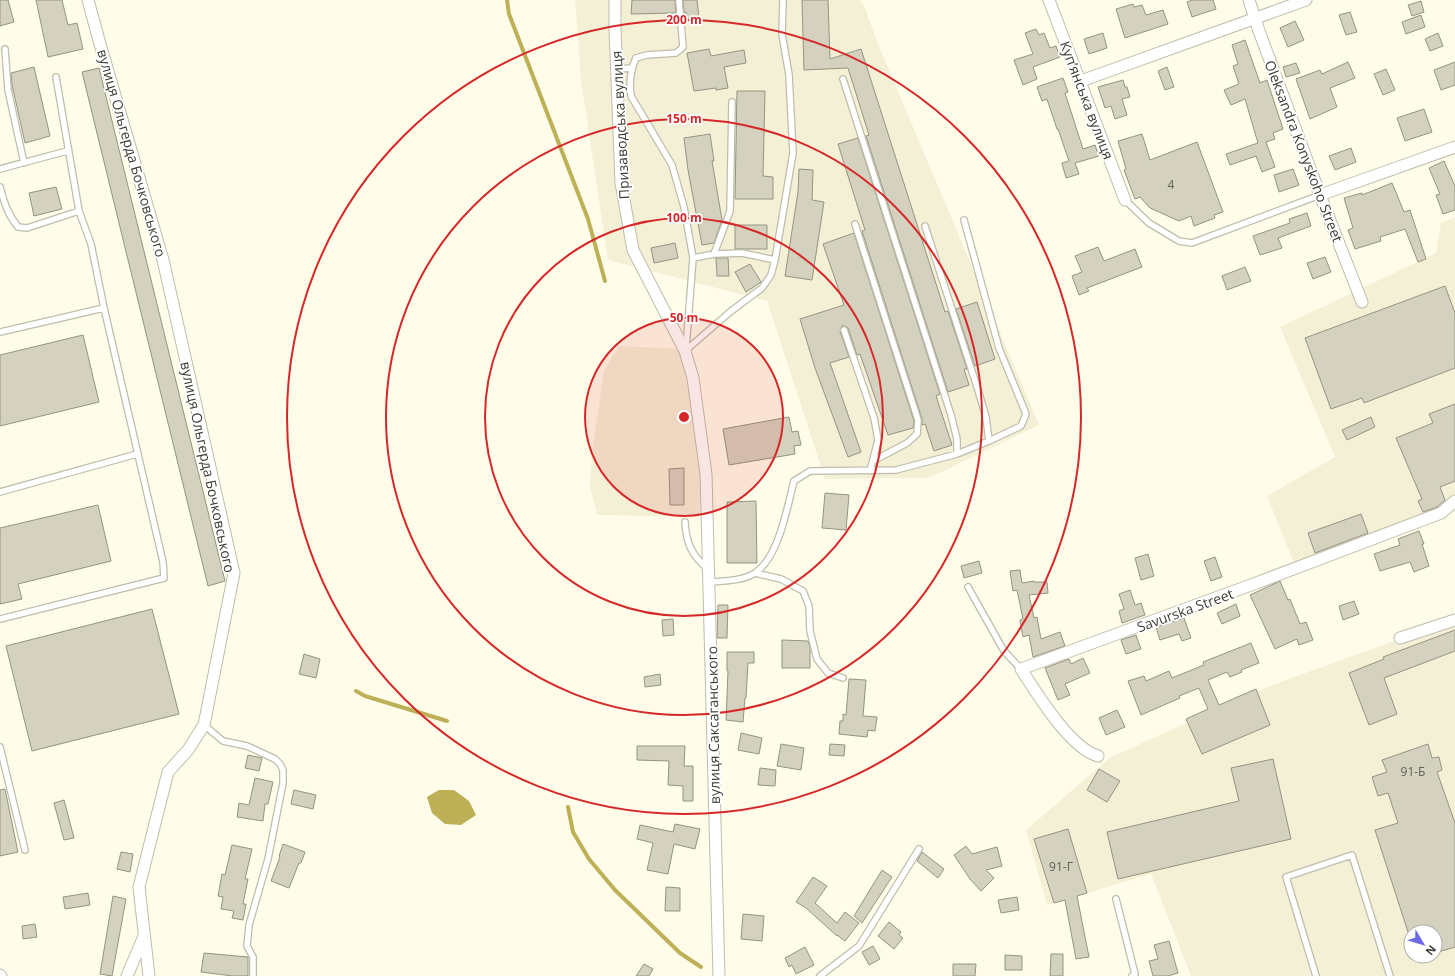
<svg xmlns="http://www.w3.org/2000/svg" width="1455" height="976" viewBox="0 0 1455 976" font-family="'Open Sans',sans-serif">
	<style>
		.built { fill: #f3f0d6; fill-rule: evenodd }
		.water { fill: #beb056 }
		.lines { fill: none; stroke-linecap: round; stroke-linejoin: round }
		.stream { stroke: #beb056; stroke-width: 4 }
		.building { fill: #d4d1bf; stroke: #959382 }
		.lane-casing { stroke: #bfbdab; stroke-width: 8 }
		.street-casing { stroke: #bfbdab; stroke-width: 13 }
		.lane { stroke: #fff; stroke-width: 5.5 }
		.street { stroke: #fff; stroke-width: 11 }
		.ring { fill: none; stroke: #d62828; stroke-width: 2 }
		.labels { text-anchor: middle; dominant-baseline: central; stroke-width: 3.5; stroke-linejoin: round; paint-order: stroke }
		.number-label { font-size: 12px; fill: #626057 }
		.street-label { font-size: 14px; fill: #3c3b34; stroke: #fff }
		.centre { fill: #d62828; stroke: #fff; stroke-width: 2 }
		.ring-label { font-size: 12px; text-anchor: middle; font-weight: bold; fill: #d62828; stroke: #fff; stroke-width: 3.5; stroke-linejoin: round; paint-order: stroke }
	</style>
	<rect width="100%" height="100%" fill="#fffdea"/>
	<path class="built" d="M575,0h285l5,8 13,36 161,381 -110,53 -104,1 -58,-178 -159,-41 -27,-179z
		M1455,217v281l-17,12 -144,53 -27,-67 68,-39 -55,-130 156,-74 5,-30z
		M619,346l62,3 20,116 -2,52 -102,-2 -7,-29 2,-32 12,-84z
		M1455,619v357h-264l-40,-102 -104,31 -21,-75 85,-73 161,-72zM1411,932h24v24h-24z"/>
	<path class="water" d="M439,790h15l15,11 7,14 -15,10 -16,-1 -13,-11 -5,-16z"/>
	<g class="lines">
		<path class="stream" d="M507,0l2,14 79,205 17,62
			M356,691l9,5 82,25
			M568,807l5,25 16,27 26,31 65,63 21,14"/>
	</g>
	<path class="building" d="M0,0h8l6,22 -14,4z
		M36,0h26l6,25 9,-2 6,26 -35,8z
		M632,0h43l1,13 -45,1z
		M683,0h14l2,18 -12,1 -1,-7 -2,1z
		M802,0h26l2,59 31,-10 84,263 3,-1 19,58h-3l5,16 -21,7 -82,-256 3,-1 -21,-67 -44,2z
		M1192,0h21l3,9 -24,8 -5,-15z
		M1421,1l3,11 -12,4 -4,-11z
		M1133,4l1,3 8,-2 4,10 17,-5 5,14 -43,14 -9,-29z
		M1350,12l7,20 -11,3 -7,-20z
		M1421,15l4,12 -19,7 -4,-12z
		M1295,21l9,19 -16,7 -8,-19z
		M1036,29l3,6 5,-2 6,15 6,-2 4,11 -27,10 4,12 -14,6 -9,-25 19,-6 -8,-21z
		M1103,33l4,15 -18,6 -5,-15z
		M1438,33l5,13 -13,5 -5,-12z
		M1245,40l15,43 7,-3 16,49 -10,4 2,6 -9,3 9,25 -13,5 -6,-16 -26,9 -4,-11 32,-11 -13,-44 -14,6 -7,-15 15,-6 -6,-18 5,-2 -6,-19z
		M709,49l2,7 33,-6 2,13 -22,4 4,21 -12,2v-2l-22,3 -7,-38z
		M1348,62l7,16 -25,10 7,19 -27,12 -14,-40 24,-9 2,4z
		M1455,62v23l-14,5 -7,-20z
		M1296,63l4,10 -14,4 -3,-10z
		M34,67l16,69 -25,7 -13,-58 -1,-12z
		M1167,67l7,20 -9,3 -7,-19z
		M99,68l126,513 -17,5 -126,-514z
		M1386,69l9,21 -12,5 -9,-21z
		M1063,78l5,14 -3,1 18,56 12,-4 4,11 -24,7 4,11 -13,4 -4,-15 7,-2 -11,-32h-1l-10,-30 -5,2 -5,-14z
		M1123,80l2,7h2l3,10 -8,2 5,16 -12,4 -4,-13 -6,2 -7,-21z
		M737,91h28l-2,85 10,1v22h-38z
		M1424,109l8,23 -27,9 -8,-23z
		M710,134l4,27h-2l10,59 -8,23 -12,2 -14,-75 -4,-32z
		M1142,134l8,26 47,-18 26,70 -9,3 1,3 -21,8 -3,-10 -12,5 -29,-13 -10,-11 -5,2 -11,-29 2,-1 -8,-28z
		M858,138l82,256 -4,2 16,49 -18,6 -9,-27 -3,1v-6l-60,-188 3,-1 -27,-86z
		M1351,148l5,14 -21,8 -6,-14z
		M1444,161l11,25v24l-12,4 -7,-19 4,-1 -11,-26z
		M799,169l14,1 -1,30 12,2 -12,78 -27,-4 13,-84z
		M1293,169l6,16 -20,7 -5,-17z
		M1392,183l12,29 6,-2 16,49 -8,3 -13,-33 -25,8 1,4 -26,8 -7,-19 5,-2 -9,-30 18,-5v2z
		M56,187l6,22 -28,7 -5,-23z
		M1307,213l4,13 -33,12 4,10 -22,7 -7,-19 37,-13 -1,-4z
		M735,225h32v24h-32z
		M854,233l60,188 -1,7 -25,7 -28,-81 -3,1 -9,-27 -3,-2h-3l-2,5 9,26 -19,6 31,89 -13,5 -33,-89 -15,-49 44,-14 -21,-61z
		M675,243l3,15 -24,5 -3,-15z
		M1098,247l6,14 31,-12 7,18 -55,21 2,3 -10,4 -7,-19 10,-4 -7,-16z
		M1325,257l6,15 -18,7 -6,-16z
		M716,258h12l1,18h-12z
		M750,264l11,18 -15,10 -11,-20z
		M1245,267l6,14 -24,9 -5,-14z
		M1445,286l10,27v55l-91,35 -2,-5 -31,11 -26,-71z
		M977,302l18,57 -20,7 -19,-57z
		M83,335l16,67 -99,24v-71z
		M1455,404v77l-15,6 5,13 -8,7 -14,5 -5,-11 4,-2 -26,-61 37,-15 -4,-9z
		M789,417l3,15 6,-1 3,14 -7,1 1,8 -66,11 -6,-36z
		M1371,417l4,10 -28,13 -5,-10z
		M684,468v37h-14l-1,-36z
		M825,493l24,2 -3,35 -24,-2z
		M756,501l1,62h-30v-61z
		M98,505l13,56 -93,23 4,15 -22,5v-76z
		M1361,514l7,19 -53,20 -7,-20z
		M1419,531l5,13h-2l7,22 -15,6 -4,-10 -30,9 -6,-17 26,-9 -2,-6z
		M1148,554l6,22 -13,4 -6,-22z
		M1215,557l7,20 -11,4 -7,-20z
		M979,561l3,12 -18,5 -3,-12z
		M1020,570l2,13 12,-2v1h13l1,11 -19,2 5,23 3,-1 4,22 19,-7 5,14 -32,11 -4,-22 -6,2 -3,-17 3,-1 -6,-29 -4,1 -3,-20z
		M1280,581l8,19 2,-1 10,25 6,-2 7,18 -14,5 -2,-6 -22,10 -25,-54z
		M1130,590l5,15 6,-2 4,12 -23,8 -3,-12 5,-2 -5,-15z
		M1354,601l5,13 -16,6 -4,-14z
		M1236,604l4,12 -18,8 -5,-11z
		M718,605h10l-1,33h-10z
		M152,609l27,105 -147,37 -26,-105z
		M1184,618l7,20 -9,3 -3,-7 -19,6 -4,-13z
		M673,619l1,16 -11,1 -1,-16z
		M1455,630v21l-71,27 13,36 -28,11 -20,-52 35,-14 -1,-2z
		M1136,635l5,14 -15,5 -5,-14z
		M782,640l26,1 2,6v21h-28z
		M1251,643l8,20 -18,7 1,2 -12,5 -3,-5 -19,8 11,25 37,-16 14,36 -68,29 -16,-35 22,-10 -9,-21 -20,8 1,2 -39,17 -13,-34 16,-5 2,5 23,-10 3,7 32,-13 -1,-3z
		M727,652h27v11h-6l-2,35h-1l-2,24 -17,-2 2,-49h-1z
		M304,654l16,5 -4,19 -17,-4z
		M1083,658l7,15 -25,11 5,11 -12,5 -13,-32 24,-9 2,5z
		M660,674l1,11 -16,2 -1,-10z
		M849,679l17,1 -3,36 14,1 -2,14 -7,-1 -1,7 -28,-3 1,-13h3v-7l3,1z
		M1117,710l8,17 -19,8 -7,-17z
		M741,733l21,5 -3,16 -21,-4z
		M781,744l23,4 -3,22 -24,-4z
		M830,744l15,1 -1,11 -15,-1z
		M1428,744l4,14 7,-1 3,13 -5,2 18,51v124l-20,6v-21h-27l-33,-102 23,-7 -10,-30 -10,3 -6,-19 15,-5 -5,-12z
		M637,746h48l-1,20h9v35h-10v-15l-15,-1 1,-24 -32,-1z
		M248,755l14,3 -3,13 -14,-3z
		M1273,759l18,80 -173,40 -11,-47 132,-31 -8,-33z
		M760,768l16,2 -1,16 -17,-1z
		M1099,769l21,12 -13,21 -20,-12z
		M255,778l18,4 -5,22h-3l-2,17 -26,-4 2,-14 10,2z
		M5,789l13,63 -18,4v-66z
		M294,790l22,5 -3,14 -22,-5z
		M64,800l10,38 -10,2 -10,-37z
		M675,824l25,5 -5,20 -21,-5 -6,30 -21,-4 6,-27 -16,-4 3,-14 33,7z
		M1068,829l19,64 -10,3 12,61 -13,2 -11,-59 -11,3 -20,-64z
		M283,844l22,8 -4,11h-2l-10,25 -18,-7 9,-24 -1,-1z
		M232,845l20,4 -7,30h3l-5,25h3l-3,16 -11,-2 2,-7 -13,-2 2,-12 -5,-1 4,-22 3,1z
		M966,846l6,8 25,-7 5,19 -16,4 8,8 -13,13 -11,-12 -16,-24z
		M121,852l12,2 -3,18 -13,-3z
		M922,852l22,17 -6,9 -21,-17z
		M882,870l10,7 -30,46 -8,-7z
		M813,877l14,9 -12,17 22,20 8,-11 14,11 -14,18 -8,-6v1l-31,-28 -10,-6z
		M666,887l14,1v23h-15z
		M88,893l2,12 -25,4 -2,-12z
		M113,896l13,3 -14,77 -12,-2z
		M1017,897l2,13 -18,3 -3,-13z
		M743,914l21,2 -2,25 -21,-2z
		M889,922l12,10 -2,3 4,3 -9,11 -16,-13z
		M35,924l2,13 -14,2 -1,-13z
		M1169,941l9,32 -10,3h-15l-4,-15 9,-2 -4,-14z
		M873,946l7,13 -11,6 -7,-13z
		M805,947l9,18 -18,9 -4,-9 -3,2 -4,-9z
		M204,953l44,4v19h-15l-32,-4z
		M1051,954h12v22h-13z
		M1005,955l17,1v14h-17z
		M644,964l9,5 -4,7h-13z
		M953,964h23l-1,12h-22z"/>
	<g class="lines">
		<defs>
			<path id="lane" d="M679,0l4,47 -7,6 -29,2 -11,3c-6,13 -7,25 -5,38l41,69 12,42 9,51 -7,91
				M5,49l3,41 16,73
				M617,69l15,-1
				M56,77l23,134
				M843,79l108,336 6,24v15
				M0,169l67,-18
				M0,187c4,15 8,28 18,40l9,1 52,-17 12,33 13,64 59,254 1,16 -164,41
				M1125,200l24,23 30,18 13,2 128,-48
				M855,224l63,196 -1,14 -10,9 -34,18
				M925,226l53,164 8,27 3,24
				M714,254l16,-43 2,-109
				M693,258l21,-4 28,-1 33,7
				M844,330l30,88 4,22 -8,31
				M0,332l104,-24
				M685,351l45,-39 32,-24 9,-13 4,-15 18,-107 -4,-78 -7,-41 1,-34
				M0,492l137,-38
				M685,522c1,21 7,34 23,47
				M755,573l26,6 22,12 6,15 1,25 7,28 11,14 15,5
				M710,582c14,-1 32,-1 45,-9 24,-16 32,-65 39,-92l16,-10 86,-1 61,-16 32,-13 32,-15 5,-12 -27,-66 -35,-128
				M968,587l36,64 17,18
				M204,725l19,16 24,5 28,13 5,5 3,6v13l-15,76 -19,66 -2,21 6,11v19
				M0,747l25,103
				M1116,899l19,75 -3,2
				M820,976l39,-30 60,-97
				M1316,976l-30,-99 66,-22 38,121"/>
			<path id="street" d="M88,0l12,44 63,216 71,313 -30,152 -16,25 -20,22 -29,115 10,89
				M615,0v28l6,155 12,67 52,101 8,27 13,96 13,502
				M1049,0l76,200
				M1249,0l10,31 61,164 42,107
				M1081,81l225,-81
				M1320,195l135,-48
				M1400,638l55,-18
				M1098,756c-28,-8 -61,-62 -77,-87l230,-84 190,-72 14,-12
				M0,975l1,1
				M127,976l17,-40"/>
		</defs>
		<use href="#lane" class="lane-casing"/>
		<use href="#street" class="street-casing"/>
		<use href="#lane" class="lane"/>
		<use href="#street" class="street"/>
	</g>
	<circle cx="684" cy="417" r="99" fill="#d62828" fill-opacity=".12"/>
	<g class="ring">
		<circle cx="684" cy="417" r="99"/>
		<circle cx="684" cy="417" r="199"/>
		<circle cx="684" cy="417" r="298"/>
		<circle cx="684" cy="417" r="397"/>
	</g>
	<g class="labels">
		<g class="number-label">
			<text x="1171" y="184">4</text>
			<text x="1413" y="771">91-Б</text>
			<text x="1061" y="866">91-Г</text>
		</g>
		<g class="street-label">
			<text transform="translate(1087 100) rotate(69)">Купʼянська вулиця</text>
			<text transform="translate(620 125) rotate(-93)">Призаводська вулиця</text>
			<text transform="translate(1304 151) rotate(69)">Oleksandra Konyskoho Street</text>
			<text transform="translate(132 153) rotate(74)">вулиця Ольгерда Бочковського</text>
			<text transform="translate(208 467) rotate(78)">вулиця Ольгерда Бочковського</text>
			<text transform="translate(1185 610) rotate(-20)">Savurska Street</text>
			<text transform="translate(713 725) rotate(-91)">вулиця Саксаганського</text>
		</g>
	</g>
	<circle cx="684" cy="417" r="6" class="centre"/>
	<g class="ring-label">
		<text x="684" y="24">200 m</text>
		<text x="684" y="123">150 m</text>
		<text x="684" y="222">100 m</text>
		<text x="684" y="322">50 m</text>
	</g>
	<g transform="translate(1423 944) rotate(128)"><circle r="19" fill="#ffffff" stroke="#b1b1ae"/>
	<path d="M0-3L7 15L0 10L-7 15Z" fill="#6e6ae5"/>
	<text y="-6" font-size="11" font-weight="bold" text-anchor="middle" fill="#3c3b34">N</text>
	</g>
</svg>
